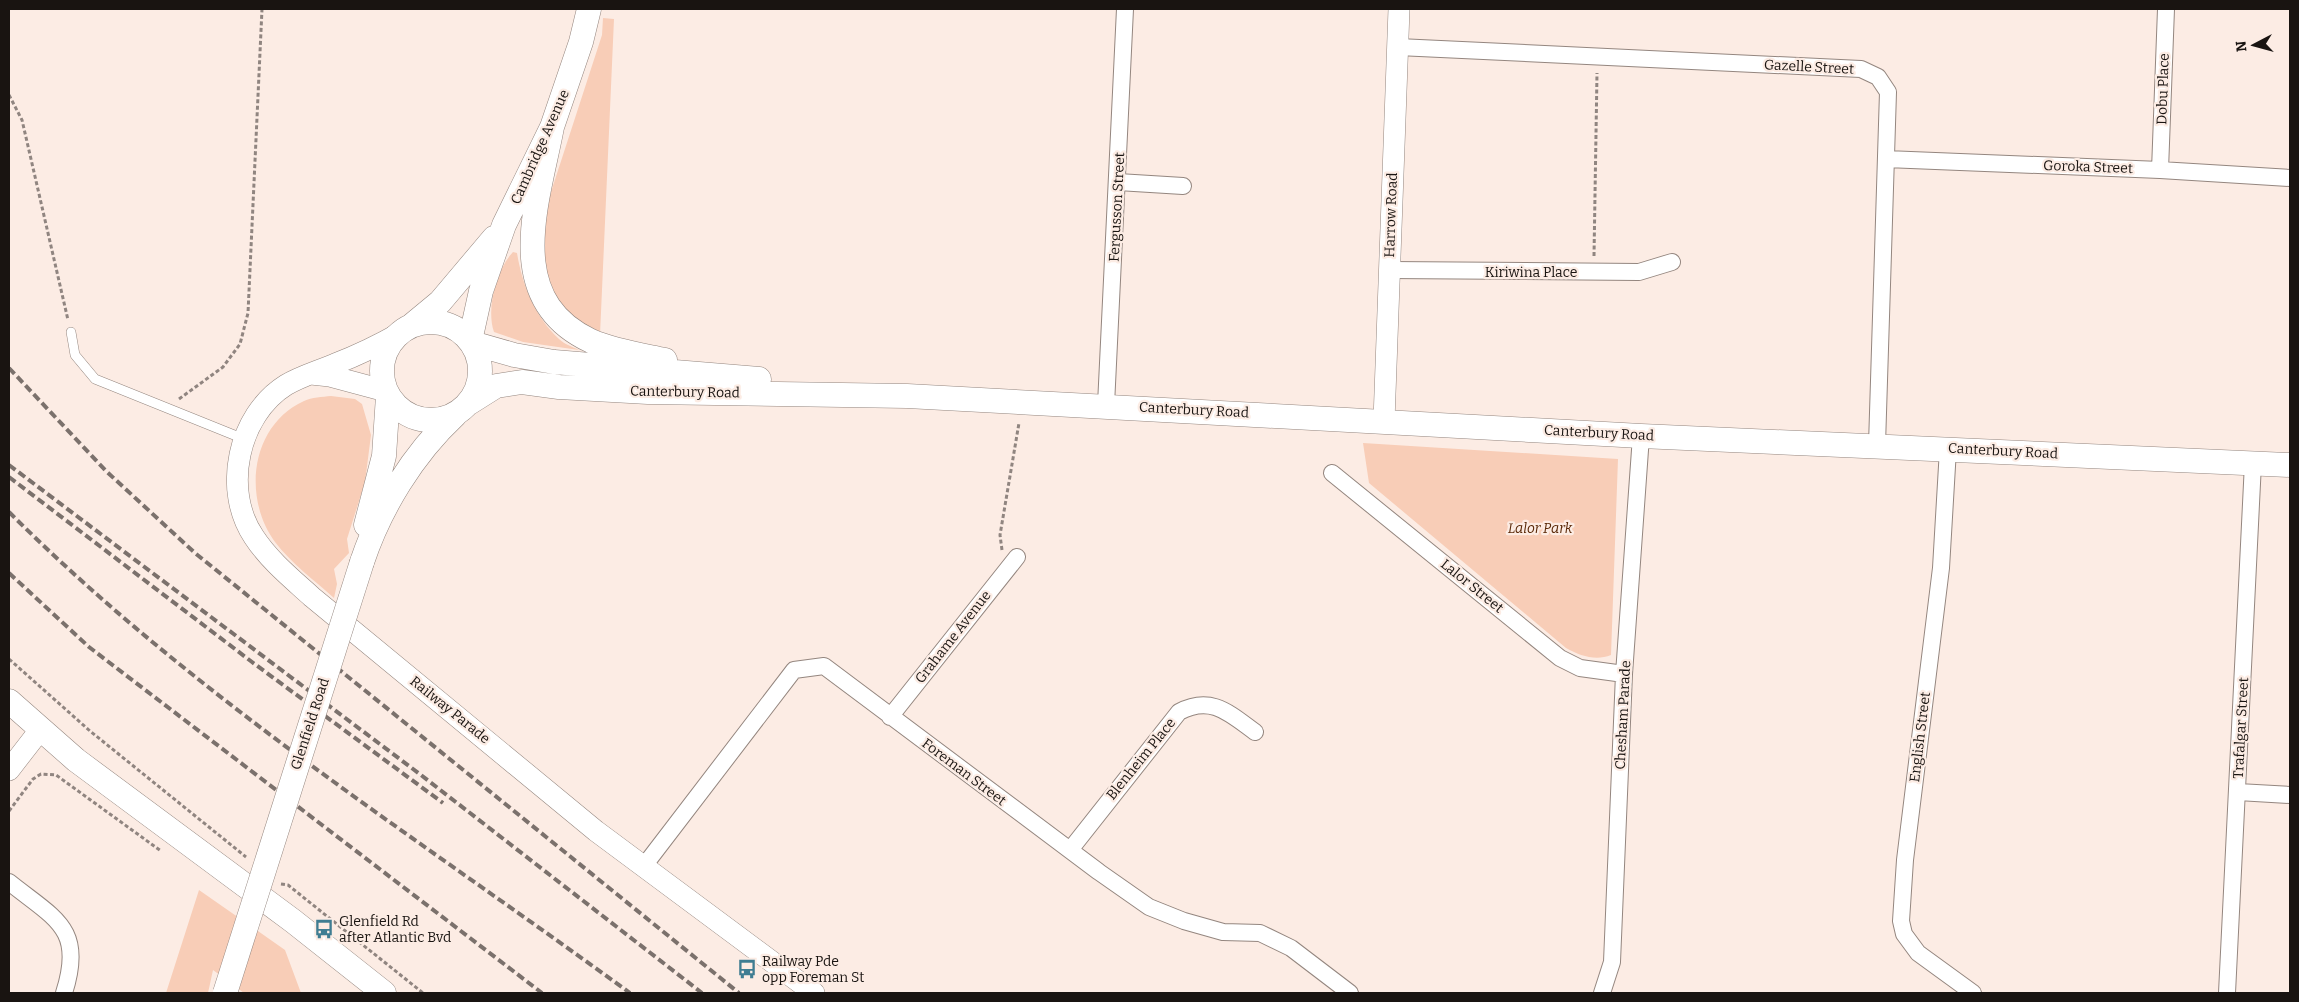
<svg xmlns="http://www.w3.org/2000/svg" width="2299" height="1002" viewBox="0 0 2299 1002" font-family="Bitter,serif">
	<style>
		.green { fill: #f8cdb7 }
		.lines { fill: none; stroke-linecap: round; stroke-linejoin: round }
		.service-casing { stroke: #94867f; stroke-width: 10 }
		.minor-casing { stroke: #94867f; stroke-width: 18 }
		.tertiary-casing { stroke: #94867f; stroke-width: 22 }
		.secondary-casing { stroke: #94867f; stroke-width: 25 }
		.path { stroke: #908580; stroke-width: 3; stroke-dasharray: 4 2.5; stroke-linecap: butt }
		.service { stroke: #fff; stroke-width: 9 }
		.minor { stroke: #fff; stroke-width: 16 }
		.tertiary { stroke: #fff; stroke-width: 21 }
		.secondary { stroke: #fff; stroke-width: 24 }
		.rail { stroke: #7b716c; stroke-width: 4; stroke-dasharray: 8 4; stroke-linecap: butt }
		.secondary-bridge-casing { stroke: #94867f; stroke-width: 25; stroke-linecap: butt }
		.secondary-bridge { stroke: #fff; stroke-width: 24 }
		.labels { text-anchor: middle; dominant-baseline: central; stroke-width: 4.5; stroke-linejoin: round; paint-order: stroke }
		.street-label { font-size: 14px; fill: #191411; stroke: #fcece4 }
		.park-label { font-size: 14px; font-style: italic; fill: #5a2807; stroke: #fcece4 }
		.poi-label { font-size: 14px; fill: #191411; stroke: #fcece4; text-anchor: start }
	</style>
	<rect width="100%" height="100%" fill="#fcece4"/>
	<path class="green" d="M603,18l11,1 -14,316 -29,-19 -19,-23 -15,-58 65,-200z
		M513,252l4,1c5,31 18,64 42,86 5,5 14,8 20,11l-56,-8 -29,-10c-8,-23 2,-62 19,-80z
		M331,396l24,3 7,5 9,31 -6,47 -18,57 2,14 -15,16 3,15 -3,14c-20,-18 -43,-35 -59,-56 -33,-45 -24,-117 29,-141 8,-4 18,-4 27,-5z
		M1363,443l255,16 -7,196c-15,6 -31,1 -45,-7l-197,-165z
		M199,890l86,60 16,43h-57l-31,-23 -5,23h-42z"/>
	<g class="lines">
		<defs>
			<path id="service" d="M71,332l4,23 20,24 149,60"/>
			<path id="minor" d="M1398,47l463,22 17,8 10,15 -11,353
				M1886,159l274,11 130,8
				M2160,170l6,-161
				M1118,182l65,4
				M1389,270l250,2 33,-10
				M1106,405l19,-396
				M1948,449l-7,119 -36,292 -4,61 3,13 14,19 55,40
				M1332,473l228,185 20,10 44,6
				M890,717l127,-160
				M2238,792l52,3
				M1070,850l109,-138c32,-17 50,1 76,20
				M644,866l150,-196 30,-4 275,206 50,35 35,14 39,11 37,1 31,15 59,45
				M9,882c46,37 76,46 55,111
				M1602,993l10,-31 12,-288 17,-238
				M2227,993l26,-530"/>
			<path id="tertiary" d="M400,333c-21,12 -42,22 -65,31 -16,7 -34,12 -49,21 -48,30 -64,105 -32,152 15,23 37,41 58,60l284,234 218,162
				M311,374l19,2 56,15
				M1384,421l15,-412
				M9,770l31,-40"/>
			<path id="secondary" d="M552,127c-14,75 -51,172 39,214 23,10 50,14 74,19
				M382 371a49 49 0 1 1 98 0a49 49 0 1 1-98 0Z
				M411,326l29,-24 54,-64
				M470,341l11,-50 23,-66 48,-98 29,-85 8,-33
				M472,343l42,12 40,7 205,17
				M469,403l27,-17 26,-4 37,5 89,5 259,4 734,40 649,29
				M366,525l18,-69 4,-60
				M362,562c18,-54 51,-108 93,-147
				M9,701l67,59 217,161 91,72"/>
		</defs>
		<use href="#service" class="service-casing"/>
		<use href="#minor" class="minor-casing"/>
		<use href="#tertiary" class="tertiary-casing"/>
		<use href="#secondary" class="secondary-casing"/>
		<path class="path" d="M9,95l13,25 46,200
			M1594,256l3,-183
			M179,399l44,-32 17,-23 8,-31 14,-304
			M1002,550l-2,-15 19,-112
			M9,659l81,72 156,126
			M9,811l24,-32 8,-5 15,1 105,76
			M281,884l7,1 135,108"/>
		<use href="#service" class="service"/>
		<use href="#minor" class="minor"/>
		<use href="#tertiary" class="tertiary"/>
		<use href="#secondary" class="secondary"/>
		<path class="rail" d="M9,368l97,103 89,82 544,440
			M9,465l412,310 281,218
			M9,477l243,185 191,141
			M9,512c186,186 410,327 621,481
			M9,573l80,74 453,346"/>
		<defs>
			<path id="secondary-bridge" d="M225,993l137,-431"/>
		</defs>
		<use href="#secondary-bridge" class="secondary-bridge-casing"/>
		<use href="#secondary-bridge" class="secondary-bridge"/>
	</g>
	<defs>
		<symbol id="bus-bare" viewBox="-9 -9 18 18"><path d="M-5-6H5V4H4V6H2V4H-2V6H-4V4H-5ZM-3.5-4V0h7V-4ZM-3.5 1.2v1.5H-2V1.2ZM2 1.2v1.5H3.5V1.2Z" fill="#3f7d92" stroke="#fcece4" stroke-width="2.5" paint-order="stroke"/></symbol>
	</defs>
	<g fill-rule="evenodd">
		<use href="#bus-bare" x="310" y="915" width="28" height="28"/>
		<use href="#bus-bare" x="733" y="955" width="28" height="28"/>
	</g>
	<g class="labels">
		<g class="street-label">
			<text transform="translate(1809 67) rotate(3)">Gazelle Street</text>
			<text transform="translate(2163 89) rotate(-88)">Dobu Place</text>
			<text transform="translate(540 147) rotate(-66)">Cambridge Avenue</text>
			<text transform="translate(2088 167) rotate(2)">Goroka Street</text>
			<text transform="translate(1117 207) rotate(-87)">Fergusson Street</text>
			<text transform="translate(1391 215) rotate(-88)">Harrow Road</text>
			<text x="1531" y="272">Kiriwina Place</text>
			<text transform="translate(685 392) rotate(1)">Canterbury Road</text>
			<text transform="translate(1194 410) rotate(3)">Canterbury Road</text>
			<text transform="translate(1599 433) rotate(3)">Canterbury Road</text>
			<text transform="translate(2003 451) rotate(3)">Canterbury Road</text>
			<text transform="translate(1472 586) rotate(39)">Lalor Street</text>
			<text transform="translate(953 637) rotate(-52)">Grahame Avenue</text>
			<text transform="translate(450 710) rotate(39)">Railway Parade</text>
			<text transform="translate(1623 715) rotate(-87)">Chesham Parade</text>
			<text transform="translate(310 724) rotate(-72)">Glenfield Road</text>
			<text transform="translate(2241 728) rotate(-87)">Trafalgar Street</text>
			<text transform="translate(1920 737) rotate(-83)">English Street</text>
			<text transform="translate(1141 759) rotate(-51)">Blenheim Place</text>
			<text transform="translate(964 772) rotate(37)">Foreman Street</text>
		</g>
		<g class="park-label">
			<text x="1540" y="528">Lalor Park</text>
		</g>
		<g class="poi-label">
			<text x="339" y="921">Glenfield Rd<tspan x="339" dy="16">after Atlantic Bvd</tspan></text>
			<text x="762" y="961">Railway Pde<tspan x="762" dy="16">opp Foreman St</tspan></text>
		</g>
	</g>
	<rect width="2299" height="1002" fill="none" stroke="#191411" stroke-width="20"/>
	<g transform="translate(2254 45) rotate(264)" stroke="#fcece4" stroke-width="4" paint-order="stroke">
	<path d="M0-4L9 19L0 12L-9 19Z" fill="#191411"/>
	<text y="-8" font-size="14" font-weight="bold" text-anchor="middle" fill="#191411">N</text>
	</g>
</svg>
